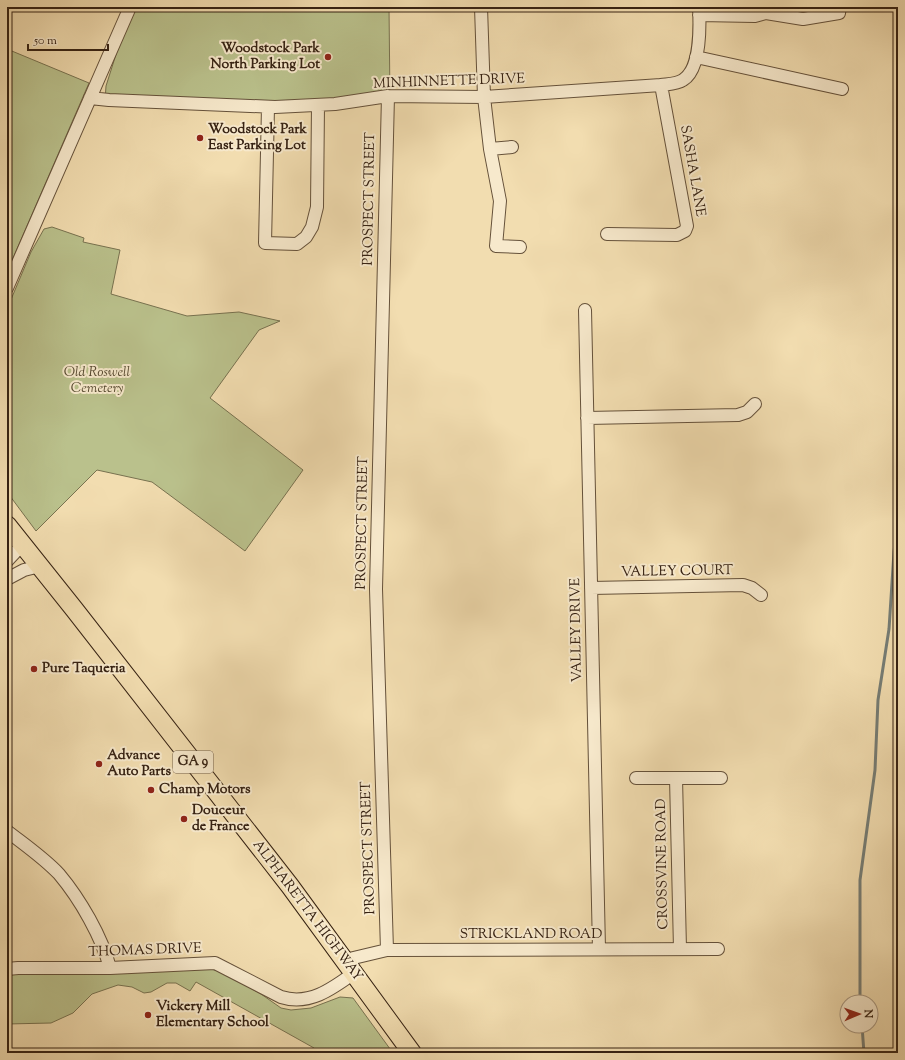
<svg xmlns="http://www.w3.org/2000/svg" width="905" height="1060" viewBox="0 0 905 1060" font-family="'Sorts Mill Goudy',serif">
	<style>
		.green { fill: #bac18c; stroke: #787250 }
		.lines { fill: none; stroke-linecap: round; stroke-linejoin: round }
		.stream { stroke: #767d75; stroke-width: 3 }
		.minor-casing { stroke: #65513a; stroke-width: 14 }
		.highway-casing { stroke: #362213; stroke-width: 20 }
		.minor { stroke: #f7e9cc; stroke-width: 12 }
		.highway { stroke: #f2ddb0; stroke-width: 18 }
		.poi-dot { fill: #8f2418; stroke: #f7e9cc; stroke-width: 1.5 }
		.labels { text-anchor: middle; dominant-baseline: central; stroke-width: 4; stroke-linejoin: round; paint-order: stroke }
		.shield { fill: #f7e9cc; stroke: #705e4a; stroke-width: 1 }
		.shield-label { font-size: 13px; font-weight: bold; fill: #362213 }
		.poi-label { font-size: 14px; font-weight: bold; fill: #362213; stroke: #f7e9cc; text-anchor: start }
		.street-label { font-size: 14px; fill: #362213; stroke: #f7e9cc }
		.park-label { font-size: 14px; font-style: italic; fill: #574a31; stroke: #f7e9cc }
	</style>
	<rect width="100%" height="100%" fill="#f2ddb0"/>
	<filter id="stains"><feTurbulence type="fractalNoise" baseFrequency=".005" numOctaves="4"/><feColorMatrix values="0 0 0 0 .2 0 0 0 0 .09 0 0 0 0 .02 0 0 0 .5 -.17"/></filter>
	<radialGradient id="worn" r=".72"><stop offset=".6" stop-color="#630" stop-opacity="0"/><stop offset="1" stop-color="#630" stop-opacity=".3"/></radialGradient>
	<path class="green" d="M131,7h258l1,95 -285,-1 1,-15z
		M7,49l82,34 -82,189z
		M52,227l32,11 -1,4 37,8 -9,44 76,22 52,-4 41,9 -21,9 -49,68 93,72 -58,81 -93,-69 -55,-12 -61,61 -29,-39v-183l24,-57 13,-23z
		M211,969l11,3 39,22 20,14 10,2 20,-2 29,-11 13,1 40,55h-81l2,-5 -118,-66 -6,9 -14,-8h-9l-16,9 -7,1 -12,-6 -14,-2 -26,9 -19,19 -22,10 -44,1v-52z"/>
	<g class="lines">
		<path class="stream" d="M860,1002v-122l15,-110 3,-70 11,-71 5,-77 4,-35
			M862,1026l2,27"/>
		<defs>
			<path id="minor" d="M481,7l3,90 6,52 10,52 -4,45 24,1
				M767,7l-1,6 37,6 36,-6 1,-6
				M699,15l56,1 11,-3
				M696,57l146,32
				M90,98l19,2 166,7 60,-3 53,-8 96,1 177,-12c7,-1 16,-1 22,-5 18,-11 17,-54 16,-73
				M268,107l-3,136 32,1 9,-7 6,-10 5,-20 1,-102
				M490,149l22,-2
				M607,234l70,1 8,-4 2,-5 -26,-141
				M7,288l123,-281
				M585,310l14,639
				M587,418l151,-3 9,-3 8,-8
				M7,561l15,-16
				M7,579l17,-9 16,-4
				M591,588l152,-3 9,3 9,7
				M636,778h85
				M676,778l4,171
				M7,831c18,14 37,27 52,43 21,25 43,63 51,94
				M387,950l-11,-361 12,-493
				M345,960l42,-10 331,-1
				M7,969l11,-1h92l105,-5 66,34c28,9 51,-8 73,-24"/>
			<path id="highway" d="M7,525l67,84 216,277 122,167"/>
		</defs>
		<use href="#minor" class="minor-casing"/>
		<use href="#highway" class="highway-casing"/>
		<use href="#minor" class="minor"/>
		<use href="#highway" class="highway"/>
	</g>
	<g class="poi-dot">
		<circle cx="328" cy="57" r="4"/>
		<circle cx="200" cy="138" r="4"/>
		<circle cx="34" cy="669" r="4"/>
		<circle cx="99" cy="764" r="4"/>
		<circle cx="151" cy="790" r="4"/>
		<circle cx="184" cy="819" r="4"/>
		<circle cx="148" cy="1015" r="4"/>
	</g>
	<g class="labels">
		<rect class="shield" x="173" y="751" width="40" height="22" rx="3"/>
		<g class="shield-label">
			<text x="193" y="762">GA 9</text>
		</g>
		<g class="poi-label">
			<text x="320" y="49" text-anchor="end">Woodstock Park<tspan x="320" dy="16">North Parking Lot</tspan></text>
			<text x="208" y="130">Woodstock Park<tspan x="208" dy="16">East Parking Lot</tspan></text>
			<text x="42" y="669">Pure Taqueria</text>
			<text x="107" y="756">Advance<tspan x="107" dy="16">Auto Parts</tspan></text>
			<text x="159" y="790">Champ Motors</text>
			<text x="192" y="811">Douceur<tspan x="192" dy="16">de France</tspan></text>
			<text x="156" y="1007">Vickery Mill<tspan x="156" dy="16">Elementary School</tspan></text>
		</g>
		<g class="street-label">
			<text transform="translate(449 82) rotate(-2)">MINHINNETTE DRIVE</text>
			<text transform="translate(692 171) rotate(80)">SASHA LANE</text>
			<text transform="translate(370 199) rotate(-89)">PROSPECT STREET</text>
			<text transform="translate(363 523) rotate(-89)">PROSPECT STREET</text>
			<text transform="translate(677 572) rotate(-1)">VALLEY COURT</text>
			<text transform="translate(577 630) rotate(-91)">VALLEY DRIVE</text>
			<text transform="translate(369 848) rotate(-92)">PROSPECT STREET</text>
			<text transform="translate(663 864) rotate(-91)">CROSSVINE ROAD</text>
			<text transform="translate(307 911) rotate(53)">ALPHARETTA HIGHWAY</text>
			<text x="531" y="935">STRICKLAND ROAD</text>
			<text transform="translate(145 951) rotate(-2)">THOMAS DRIVE</text>
		</g>
		<g class="park-label">
			<text x="97" y="373">Old Roswell<tspan x="97" dy="16">Cemetery</tspan></text>
		</g>
	</g>
	<rect width="905" height="1060" fill="none" stroke="#f2ddb0" stroke-width="24"/>
	<rect x="8" y="8" width="889" height="1044" fill="none" stroke="#362213" stroke-width="2"/>
	<rect x="12" y="12" width="881" height="1036" fill="none" stroke="#362213"/>
	<g transform="translate(859 1014) rotate(88)"><circle r="19" fill="#f7e9cc" stroke="#aa9982"/>
	<path d="M0-3L7 15L0 10L-7 15Z" fill="#8f2418"/>
	<text y="-6" font-size="11" font-weight="bold" text-anchor="middle" fill="#362213">N</text>
	</g>
	<path d="M28 44v6h80v-6" fill="none" stroke="#362213" stroke-width="2"/>
	<text x="34" y="44" font-size="12" fill="#362213" stroke="#f7e9cc" stroke-width="3" paint-order="stroke">50 m</text>
	<rect width="100%" height="100%" filter="url(#stains)"/>
	<rect width="100%" height="100%" fill="url(#worn)"/>
</svg>
